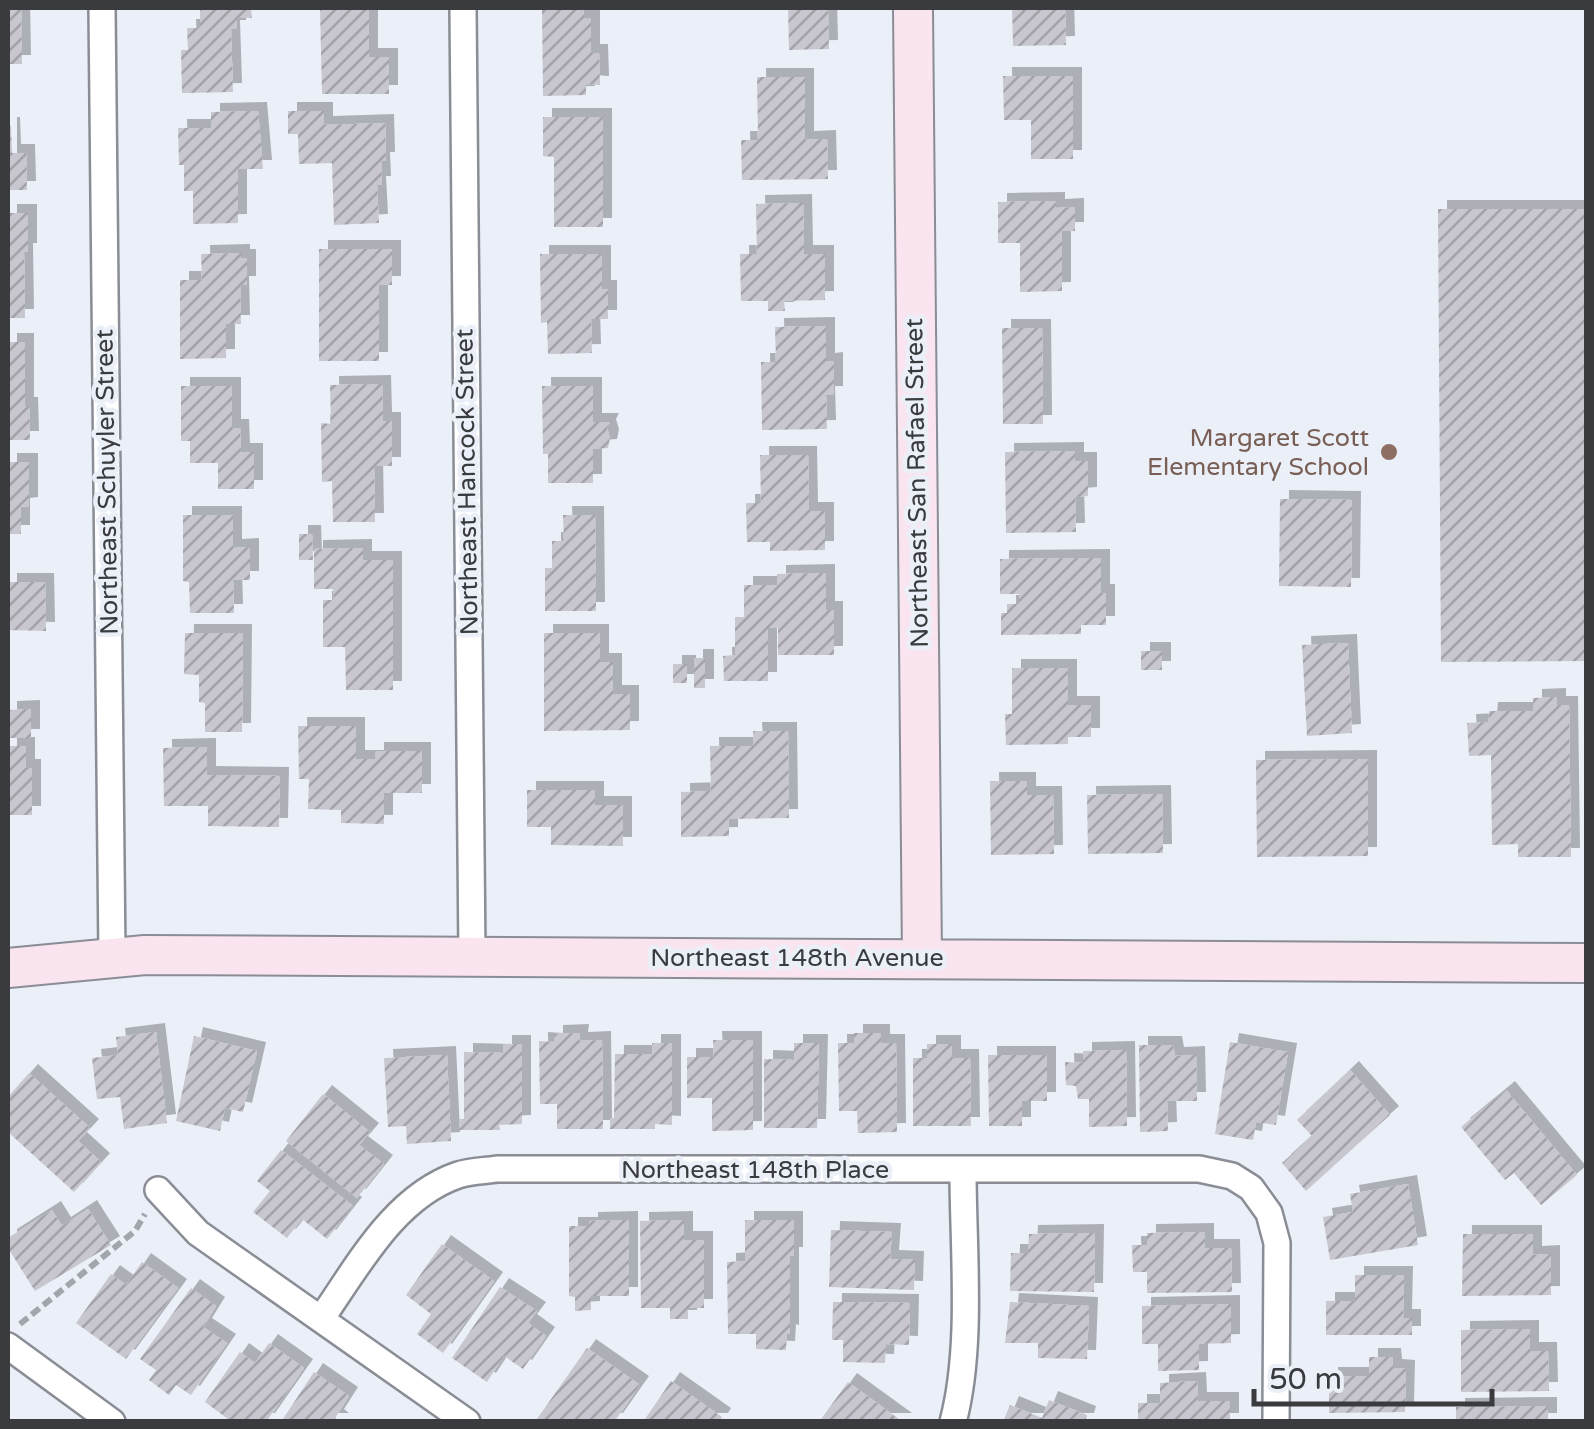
<svg xmlns="http://www.w3.org/2000/svg" width="1594" height="1429" viewBox="0 0 1594 1429" font-family="'Varela Round',sans-serif">
	<style>
		.building { fill: url(#building-hatch); filter: url(#shadow) }
		.lines { fill: none; stroke-linecap: round; stroke-linejoin: round }
		.street-casing { stroke: #8a8d95; stroke-width: 30 }
		.secondary-casing { stroke: #8a8d95; stroke-width: 42 }
		.path { stroke: #a2a5ab; stroke-width: 6; stroke-dasharray: 10 5; stroke-linecap: butt }
		.street { stroke: #fff; stroke-width: 25 }
		.secondary { stroke: #f9e4ef; stroke-width: 38 }
		.education-dot { fill: #8d6e63; stroke: #ebeff7; stroke-width: 4 }
		.labels { text-anchor: middle; dominant-baseline: central; stroke-width: 9; stroke-linejoin: round; paint-order: stroke }
		.education-label { font-size: 25px; fill: #785e54; stroke: #ebeff7; text-anchor: end }
		.street-label { font-size: 25px; fill: #393b3e; stroke: #ebeff7 }
	</style>
	<defs>
		<pattern id="building-hatch" width="6" height="6" patternUnits="userSpaceOnUse" patternTransform="scale(2.5)"><rect width="6" height="6" fill="#c8c6cf"/><path d="M-1 1l2-2M0 6l6-6M5 7l2-2" fill="none" stroke="#a3a2a9"/></pattern>
		<filter id="shadow"><feDropShadow dx="9" dy="-9" stdDeviation="0" flood-color="#0004"/></filter>
	</defs>
	<rect width="100%" height="100%" fill="#ebeff7"/>
	<path class="building" d="M8,8h13l1,56h-14z
		M200,8h51l1,10h-15v11h-6l2,63 -51,1 -1,-43h7l-1,-22h13z
		M320,8h49v49h20v37h-67z
		M542,8h42v10h7v35h8l1,32 -14,-1v11l-43,1z
		M788,8h40l1,41 -40,1z
		M1012,8h53l1,37 -53,1z
		M1003,76h70v83h-42v-39h-27z
		M757,77h48v63l22,-1 1,40 -86,1 -1,-40h17z
		M258,111l5,58h-25v54l-45,1v-33h-9v-26h-5l-1,-37h33v-16z
		M288,111h36v14l61,-2 1,38h-5l1,24h-5l2,38 -45,2 -2,-62 -33,1 -1,-30h-10z
		M543,117h60v110h-49v-70l-11,-1z
		M8,126h3l1,27h14l1,37h-19z
		M1056,201v7l19,-1v24h-13v60l-42,1v-49h-22v-41z
		M803,203l1,51h21v46l-41,1 1,10h-17v-10h-27l-1,-47h17l-1,-50z
		M1438,209h148v452l-145,1z
		M8,213h20v39h-4l1,66h-17z
		M319,249h73v36h-13v76h-60z
		M241,253v5h6v27h-7l1,39h-15v34l-46,1v-79h22l-1,-26z
		M540,254h62v35h6v30h-17l1,34 -44,1 -1,-32 -6,1z
		M826,326v36l8,-1v34h-8l1,34 -65,1 -1,-68h15l-1,-35z
		M1002,328h40l1,96h-40z
		M8,342h17v64h4l1,34h-22z
		M382,384l1,37h9v45h-18l1,56h-42l-1,-41 -10,1 -1,-59 10,1 -1,-39z
		M181,386h51v42h8l1,24h13v37h-36v-26h-28v-22h-9z
		M542,386h51v36h17l-3,6 3,10 -2,10 -15,1v34h-45v-29h-5z
		M1075,451v10h13v35l-13,1 1,35 -70,1 -1,-81z
		M760,455h48l1,56h16v39l-55,1v-9h-23l-1,-39h15z
		M8,462h21v44l-8,1v27h-13z
		M1280,499l72,1 -1,87 -72,-1z
		M183,515h50v33l17,-1v33h-17l1,33h-44l-1,-31 -6,-1z
		M563,515h32l1,96h-51v-43h7v-27h12z
		M299,534h13l1,26h-14z
		M363,548v12h30v130h-47l-1,-43h-22v-47h11l-1,-11h-19v-40z
		M1101,558v35h5v32h-25v9l-80,1v-22h6v-9h12v-10h-19v-35z
		M826,573v37h8v45h-56v-27h-10v53h-44l-1,-25 12,-1v-38h9v-32h33v-11z
		M8,582h37l1,49 -38,-1z
		M185,633h58l-1,99h-37v-29l-6,-1v-27l-15,-1z
		M544,633h56v29h13v32h17v36l-86,1z
		M1348,643l4,90 -45,3 -5,-91z
		M1141,651h21v19h-21z
		M694,658h11v30h-11z
		M673,664h14v19h-14z
		M1012,668h56v37h23v32h-23v7l-62,1 -1,-31h7z
		M1557,697v8h12l2,152h-53v-13l-26,1 -1,-90 -22,1 -2,-33 21,-1 1,-11h44v-13z
		M31,709v29h-23v-28z
		M298,726h58v33h19v-8h47v42h-38v31l-43,-1v-13l-33,-1 1,-30h-10z
		M753,731h35l1,87 -60,1v17l-48,1v-45l30,-1 -1,-45h44z
		M8,746h18v22h6v47h-24z
		M207,747v28l73,1 -1,51 -71,-1v-20h-44l-1,-58z
		M1368,759v97l-111,1 -1,-97z
		M990,781h37v14h26l1,59 -63,1z
		M527,790h68v15h28v41l-72,-1v-18h-24z
		M1162,794l1,59 -75,1 -1,-59z
		M156,1032l11,91 -43,6 -4,-32 -23,2 -5,-41 26,-3 -2,-18z
		M580,1033l-1,8 23,-1 1,89h-46v-25h-17l-1,-63 15,1v-8z
		M854,1033h27v10h15l1,89 -39,1 -1,-22h-18l-1,-68h16z
		M194,1036l63,15 -14,61 -18,-4 -5,23 -44,-10z
		M713,1040h40v90l-41,1v-33h-25v-41h27z
		M1230,1042l58,10 -12,73 -20,-3 -3,18 -38,-6z
		M652,1043h20v82l-17,-1v5h-45v-11h4l1,-64h37z
		M794,1043h25l-2,85h-53v-69l30,1z
		M503,1044h19v80l-23,1 1,5h-41v-11h5v-67l39,1z
		M927,1044h25v14h18l1,68h-58v-68h14z
		M1139,1045h34l2,11 21,-1 1,46h-30l1,30 -28,1z
		M1126,1050l1,76 -38,1v-28h-11l-2,-13 -10,-1 -1,-23 18,1v-12z
		M447,1055l4,86 -44,3 -1,-18 -18,1 -4,-69z
		M988,1055h59v46h-25v25h-33z
		M1350,1070l40,45 -84,76 -24,-28 30,-27 -15,-16z
		M29,1073l61,55 -12,13 23,21 -27,30 -66,-60v-35z
		M1506,1090l71,85 -36,30 -27,-32 -9,7 -44,-53z
		M323,1094l47,38 -11,13 25,19 -27,34 -71,-57z
		M281,1150l72,56 -26,33 -25,-20 -15,19 -34,-26 17,-21 -13,-10z
		M1408,1184l10,61 -88,15 -7,-43 30,-5 -3,-18z
		M88,1209l23,36 -76,46 -27,-43v-10l44,-28 10,16z
		M629,1220v76h-38v14l-16,1v-14l-6,-1v-70h20v-5z
		M684,1220v20h20v68h-16v11h-18v-11h-29l-1,-87z
		M745,1220h49v36h-4v78l-3,-1 -1,17 -30,-1v-15h-28l-1,-72 18,-1z
		M831,1230l61,2 -2,27 25,1 -1,30 -85,-3z
		M1205,1232v16h26l1,44 -85,1v-21h-14l-1,-27h15v-12z
		M1095,1233l-1,59 -84,-1 1,-38h17l1,-19z
		M1463,1234h70v21l18,-1v41l-89,1z
		M442,1244l52,37 -51,72 -26,-19 14,-20 -25,-19z
		M142,1262l36,26 -52,71 -50,-36 35,-49 15,11z
		M1355,1275h49l-1,43h9v17h-86v-34h29z
		M500,1287l37,24 -9,12 18,13 -23,33 -19,-13 -17,26 -35,-24z
		M191,1288l25,18 -13,21 24,16 -36,52 -15,-10 -7,10 -20,-15 7,-10 -16,-11z
		M833,1302l77,1 -1,42 -23,-1 -1,19 -42,-1v-22h-11z
		M1010,1302l79,4 -2,53 -49,-1v-15h-33z
		M1231,1304v39l-32,1v26l-41,1v-27h-16v-38z
		M1530,1329v22h18l1,40 -88,1v-62z
		M269,1343l35,25 -38,54h-34l-27,-20 35,-50 15,11z
		M587,1348l53,37 -26,37h-73l-4,-3z
		M1369,1357h23l1,11 13,1 -1,43 -76,1v-37h40z
		M314,1372l35,24 -14,22 5,4h-59z
		M671,1381l51,36 -3,5h-76z
		M1197,1381l1,20h32v21h-92v-19h22v-20z
		M848,1382l55,40h-84z
		M1049,1400l38,15 -2,7h-82l7,-17 32,13z
		M1548,1406v16h-92v-15z"/>
	<g class="lines">
		<defs>
			<path id="street" d="M102,8l10,948
				M463,8l9,948
				M158,1190l40,43 269,189
				M321,1319c37,-53 73,-122 137,-144 12,-4 26,-4 39,-6h702l33,7 19,12 18,25 8,30 -1,179
				M8,1346l104,76
				M953,1422c20,-75 10,-173 10,-251"/>
			<path id="secondary" d="M913,8l9,950
				M8,968l137,-13 1441,8"/>
		</defs>
		<use href="#street" class="street-casing"/>
		<use href="#secondary" class="secondary-casing"/>
		<path class="path" d="M20,1324l115,-93 10,-17"/>
		<use href="#street" class="street"/>
		<use href="#secondary" class="secondary"/>
	</g>
	<circle class="education-dot" cx="1389" cy="452" r="10"/>
	<g class="labels">
		<g class="education-label">
			<text x="1369" y="438">Margaret Scott<tspan x="1369" dy="29">Elementary School</tspan></text>
		</g>
		<g class="street-label">
			<text transform="translate(107 482) rotate(-91)">Northeast Schuyler Street</text>
			<text transform="translate(467 482) rotate(-91)">Northeast Hancock Street</text>
			<text transform="translate(917 483) rotate(-91)">Northeast San Rafael Street</text>
			<text x="797" y="958">Northeast 148th Avenue</text>
			<text x="755" y="1170">Northeast 148th Place</text>
		</g>
	</g>
	<rect width="1594" height="1429" fill="none" stroke="#393b3e" stroke-width="20"/>
	<path d="M1254 1389v15h238v-15" fill="none" stroke="#393b3e" stroke-width="5"/>
	<text x="1269" y="1389" font-size="30" fill="#393b3e" stroke="#ebeff7" stroke-width="8" paint-order="stroke">50 m</text>
</svg>
